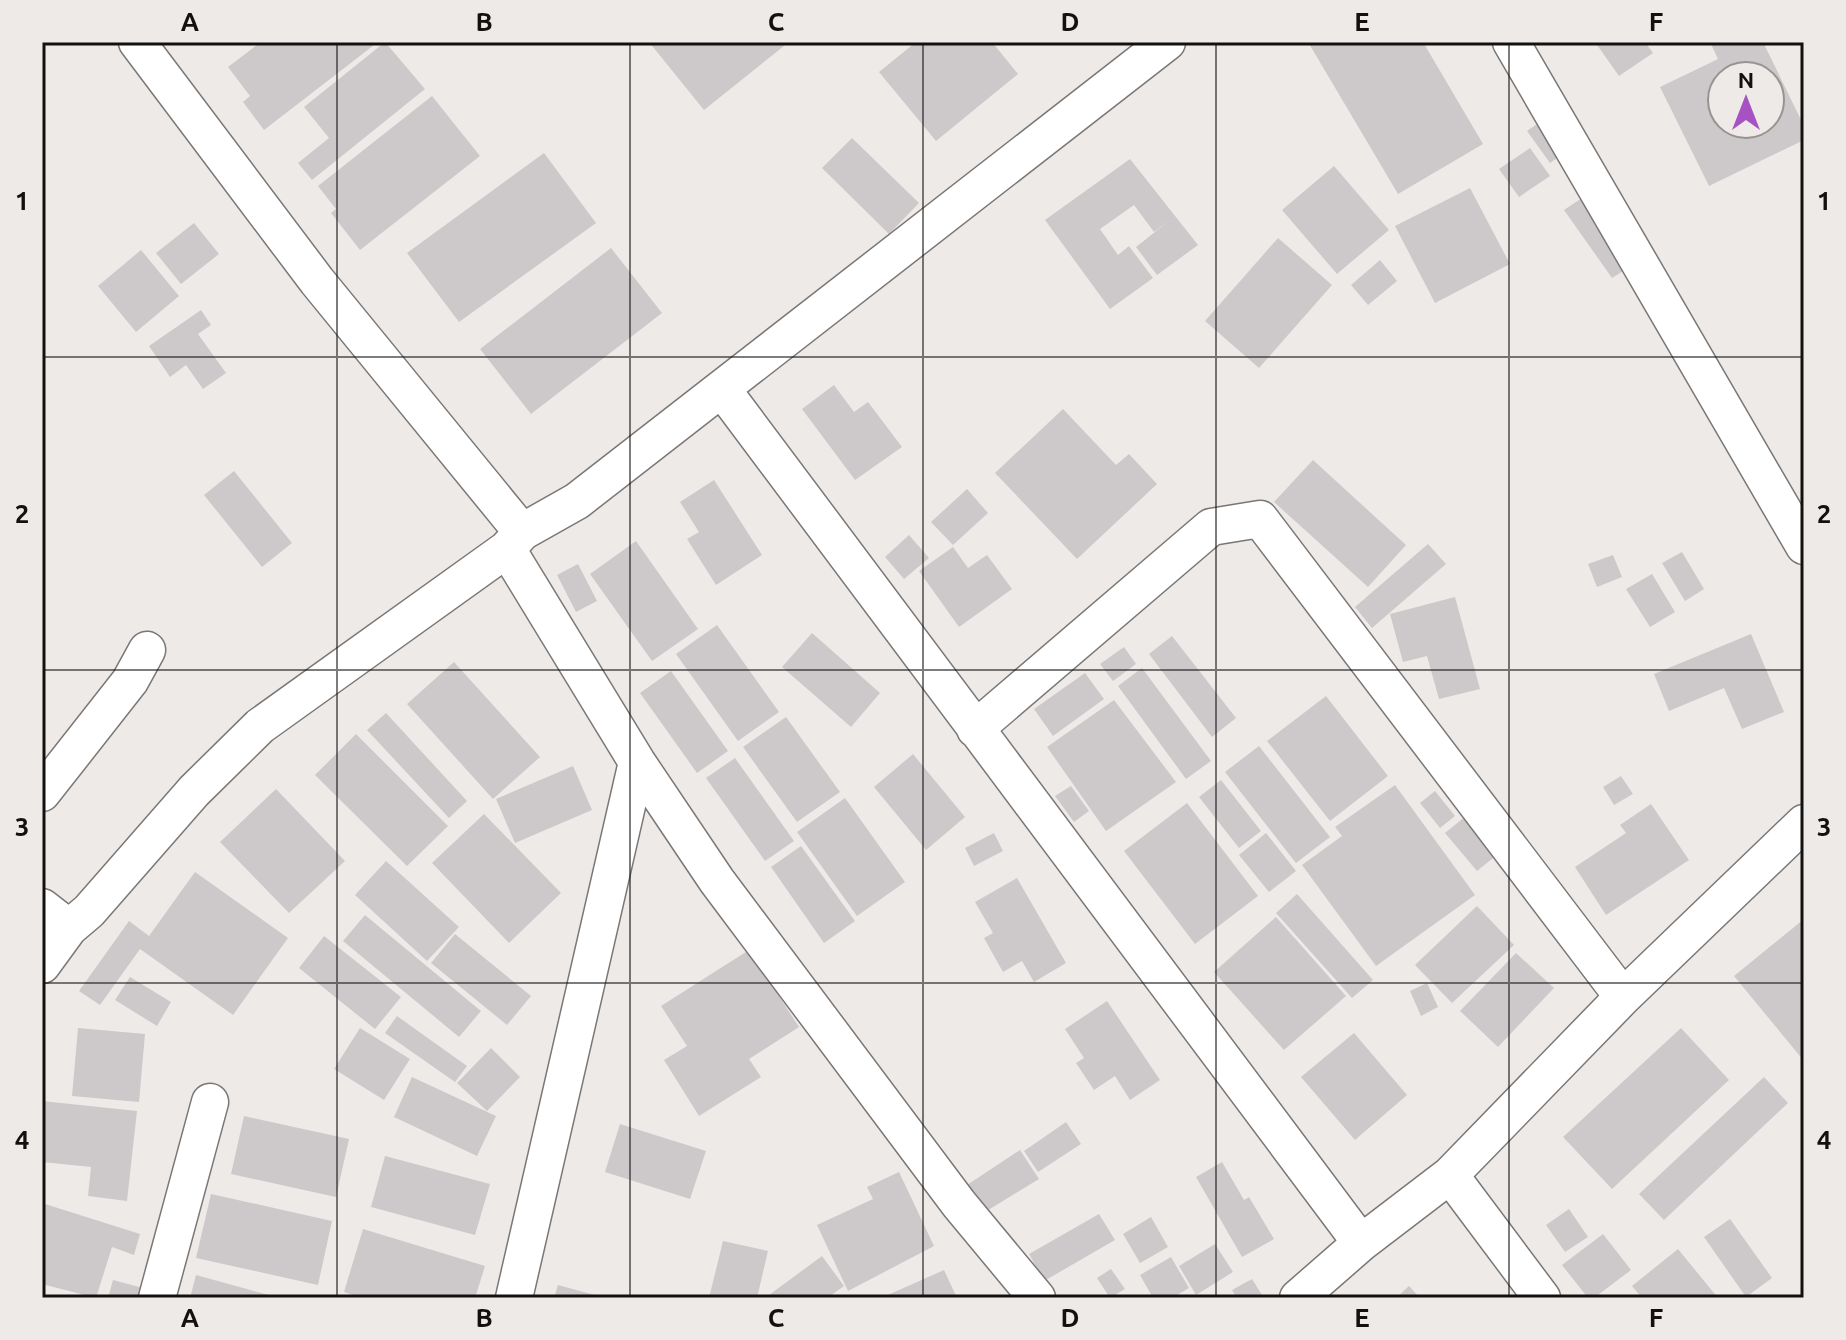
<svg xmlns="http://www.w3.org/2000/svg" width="1846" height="1340" viewBox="0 0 1846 1340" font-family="Ubuntu,sans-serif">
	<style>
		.building { fill: #cdc9cb; fill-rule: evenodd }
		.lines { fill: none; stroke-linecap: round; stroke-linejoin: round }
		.minor-casing { stroke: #7a7775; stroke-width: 39 }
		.minor { stroke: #fff; stroke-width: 36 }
		.grid { fill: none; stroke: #121110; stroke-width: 2; stroke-opacity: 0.55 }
		.neatline { fill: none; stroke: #121110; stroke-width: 3 }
		.grid-label { font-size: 26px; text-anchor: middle; font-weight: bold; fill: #121110 }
	</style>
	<rect width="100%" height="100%" fill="#eeeae8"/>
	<path class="building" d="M261,42h117l-114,88 -21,-28 7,-6 -22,-29z
		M385,42l40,47 -113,91 -14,-17 31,-25 -25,-31z
		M649,42h131l4,4 -80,64z
		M916,42h76l26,32 -82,67 -57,-69z
		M1308,42h115l60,102 -85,50z
		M1595,42h50l8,11 -34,23z
		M1710,42h53l41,84v14l-95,46 -49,-99 58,-28zM1722,76h48v48h-48z
		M432,96l48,60 -120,94 -29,-37 5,-4 -18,-23z
		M1544,119l23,32 -17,12 -23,-32z
		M852,138l67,65 -30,31 -67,-66z
		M1530,148l20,28 -31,21 -20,-28z
		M544,153l52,70 -137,99 -52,-69z
		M1130,159l68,86 -41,30 -21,-28 34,-27 -16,12 -20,-27 -34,24 18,26 11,-9 24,32 -43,31 -65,-89z
		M1334,166l55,64 -52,44 -55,-64z
		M1470,188l40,76 -75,39 -40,-77z
		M1588,194l48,69 -24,15 -48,-68z
		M194,223l25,31 -38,30 -25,-31z
		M1278,238l54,47 -73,83 -54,-47z
		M611,248l51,65 -131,101 -51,-65z
		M141,250l38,46 -43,36 -38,-46z
		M1380,260l17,21 -29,24 -17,-20z
		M201,310l10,15 -13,9 28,39 -23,16 -17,-24 -16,12 -21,-31z
		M834,385l20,27 14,-10 34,45 -47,33 -53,-71z
		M1063,409l53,56 13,-11 28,30 -80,75 -82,-86z
		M1313,460l93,85 -38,42 -94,-85z
		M234,471l58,72 -30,24 -58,-72z
		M714,480l48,75 -46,30 -29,-46 12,-7 -19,-30z
		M967,489l21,24 -35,32 -22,-23z
		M909,535l20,23 -25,21 -19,-22z
		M636,541l62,88 -46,32 -62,-87z
		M1428,544l18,20 -74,64 -17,-21z
		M953,547l15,21 19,-13 25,34 -53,38 -40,-56z
		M1682,552l22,37 -19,12 -23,-38z
		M1613,555l9,22 -25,10 -9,-23z
		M578,564l19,37 -21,11 -19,-37z
		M1652,574l23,38 -25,15 -24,-38z
		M1455,597l25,92 -41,10 -12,-43 -24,6 -13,-48z
		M717,625l62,87 -41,29 -62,-87z
		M812,633l68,60 -29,34 -69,-60z
		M1751,634l33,78 -42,17 -18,-41 -55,23 -15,-37z
		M1172,636l64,82 -24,19 -63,-83z
		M1124,647l12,17 -23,17 -13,-17z
		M454,662l86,95 -47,42 -86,-95z
		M1142,668l69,93 -25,18 -68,-93z
		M671,671l57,80 -31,22 -57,-80z
		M1085,673l19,26 -51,37 -19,-27z
		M1326,696l62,80 -58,45 -63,-80z
		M1114,700l62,82 -70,49 -59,-84z
		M386,713l81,88 -18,17 -82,-88z
		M786,717l54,75 -43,30 -54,-75z
		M356,734l92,92 -41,40 -92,-91z
		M1259,746l71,91 -34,26 -71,-91z
		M913,754l52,63 -39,33 -52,-63z
		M735,758l59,83 -29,20 -59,-83z
		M573,766l19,44 -77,33 -19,-44z
		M1621,776l12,18 -19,11 -11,-18z
		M1221,780l40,51 -22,17 -40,-51z
		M1395,785l80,110 -99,71 -74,-101 40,-29 -7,-9z
		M1071,786l18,25 -15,11 -19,-26z
		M276,789l69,72 -56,52 -69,-71z
		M1435,791l20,25 -15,12 -20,-25z
		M845,798l60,84 -48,34 -60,-84z
		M1187,803l71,93 -63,48 -71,-93z
		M1651,804l38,56 -83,55 -31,-48 51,-34 -6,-8z
		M484,814l77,79 -52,50 -77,-80z
		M1467,815l31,39 -21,17 -32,-38z
		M994,833l9,18 -29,15 -9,-18z
		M1266,833l30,38 -27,21 -30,-37z
		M801,846l54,75 -31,22 -53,-76z
		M386,861l73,66 -32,34 -72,-66z
		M195,872l93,66 -55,77 -93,-66 -40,56 -21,-14 50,-70 20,15z
		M1017,878l49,85 -32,19 -12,-21 -19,11 -19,-34 9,-5 -18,-31z
		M1297,894l76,86 -21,18 -76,-85z
		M1477,906l37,39 -62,58 -37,-38z
		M365,915l116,96 -22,26 -116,-96z
		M1276,917l70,79 -62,54 -70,-78z
		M1804,919v142l-70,-85z
		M455,934l76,62 -24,29 -76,-62z
		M324,936l77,61 -26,32 -76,-61z
		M749,950l50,77 -50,32 12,18 -62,39 -35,-56 23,-14 -26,-40z
		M1516,953l38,35 -56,59 -38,-36z
		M130,977l41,25 -14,24 -42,-26z
		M1427,983l11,24 -17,9 -11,-25z
		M1107,1001l53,79 -30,20 -15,-24 -21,14 -18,-27 8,-5 -19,-29z
		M397,1016l70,50 -12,16 -70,-49z
		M78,1028l67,6 -6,68 -67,-6z
		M360,1028l50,31 -26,41 -50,-31z
		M1681,1028l48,52 -117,109 -49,-52z
		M1354,1033l53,62 -52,45 -54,-63z
		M491,1048l29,29 -33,34 -30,-28z
		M412,1077l84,39 -19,40 -83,-39z
		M1764,1077l24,26 -124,117 -25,-26z
		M42,1101l95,10 -10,90 -39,-5 3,-29 -49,-5z
		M244,1116l105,23 -13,58 -105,-23z
		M1066,1122l15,22 -43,28 -14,-21z
		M620,1124l86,27 -16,48 -85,-27z
		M1020,1150l19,29 -54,33 -18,-27z
		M385,1156l105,28 -15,51 -104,-28z
		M1222,1162l22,38 5,-3 25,42 -32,18 -46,-80z
		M899,1172l35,74 -86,45 -31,-66 56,-26 -6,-12z
		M211,1194l121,27 -14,64 -122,-27z
		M42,1203l98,31 -6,21 -22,-8 -16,51 -54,-14z
		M1569,1209l19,28 -23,15 -19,-27z
		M1099,1214l16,26 -71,41 -15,-27z
		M1151,1217l17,30 -28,16 -17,-29z
		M1730,1219l42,59 -26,19 -42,-60z
		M363,1229l122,37 -10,32h-113l-18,-6z
		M1603,1234l28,36 -37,28h-6l-26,-33z
		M723,1241l45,10 -11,47h-48z
		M1215,1244l18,28 -37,23 -17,-29z
		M1678,1249l40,49h-76l-10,-12z
		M822,1256l22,30 -17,12h-62z
		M1171,1257l18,31 -17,10h-19l-13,-23z
		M1111,1269l14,20 -15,9 -13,-20z
		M944,1270l13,28h-76z
		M196,1275l80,22v1h-86z
		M1252,1279l12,19h-27l-5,-8z
		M113,1280l30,8 -3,10h-32z
		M558,1285l44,12v1h-48z
		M1409,1286l11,12h-24z"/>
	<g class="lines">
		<defs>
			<path id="minor" d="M137,42l180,239 205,251
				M1511,42l293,504
				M722,389l639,854
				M507,549l130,213 80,119 242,323 78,94
				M975,729l236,-202 49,-8 363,478
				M42,793l88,-112 17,-31
				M42,907l27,21
				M42,965l27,-37 20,-17 105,-120 66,-65 247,-177 15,-17 55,-31 590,-459
				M1450,1175l92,123
				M157,1298l53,-196
				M514,1298l123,-536
				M1298,1298l63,-55 89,-68 173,-178 181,-174"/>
		</defs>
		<use href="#minor" class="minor-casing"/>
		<use href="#minor" class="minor"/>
	</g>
	<path class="grid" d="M337,42v1256M630,42v1256M923,42v1256M1216,42v1256M1509,42v1256M42,357h1762M42,670h1762M42,983h1762"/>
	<rect width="1846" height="1340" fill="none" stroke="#eeeae8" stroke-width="88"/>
	<g transform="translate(1746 100)"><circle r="38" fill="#eeeae8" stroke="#969392" stroke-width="2"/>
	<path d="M0-6L14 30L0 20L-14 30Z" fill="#a652c2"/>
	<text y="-12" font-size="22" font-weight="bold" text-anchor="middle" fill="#121110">N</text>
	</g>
	<rect x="44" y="44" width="1758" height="1252" class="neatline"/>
	<g class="grid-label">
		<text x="190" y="31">A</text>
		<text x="484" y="31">B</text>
		<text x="776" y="31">C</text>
		<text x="1070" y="31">D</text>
		<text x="1362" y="31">E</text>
		<text x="1656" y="31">F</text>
		<text x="22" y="210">1</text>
		<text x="1824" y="210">1</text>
		<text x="22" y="523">2</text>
		<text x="1824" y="523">2</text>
		<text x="22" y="836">3</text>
		<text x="1824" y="836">3</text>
		<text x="22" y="1149">4</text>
		<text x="1824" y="1149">4</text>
		<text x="190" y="1327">A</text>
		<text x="484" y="1327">B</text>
		<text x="776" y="1327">C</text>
		<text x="1070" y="1327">D</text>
		<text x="1362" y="1327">E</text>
		<text x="1656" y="1327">F</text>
	</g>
</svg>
